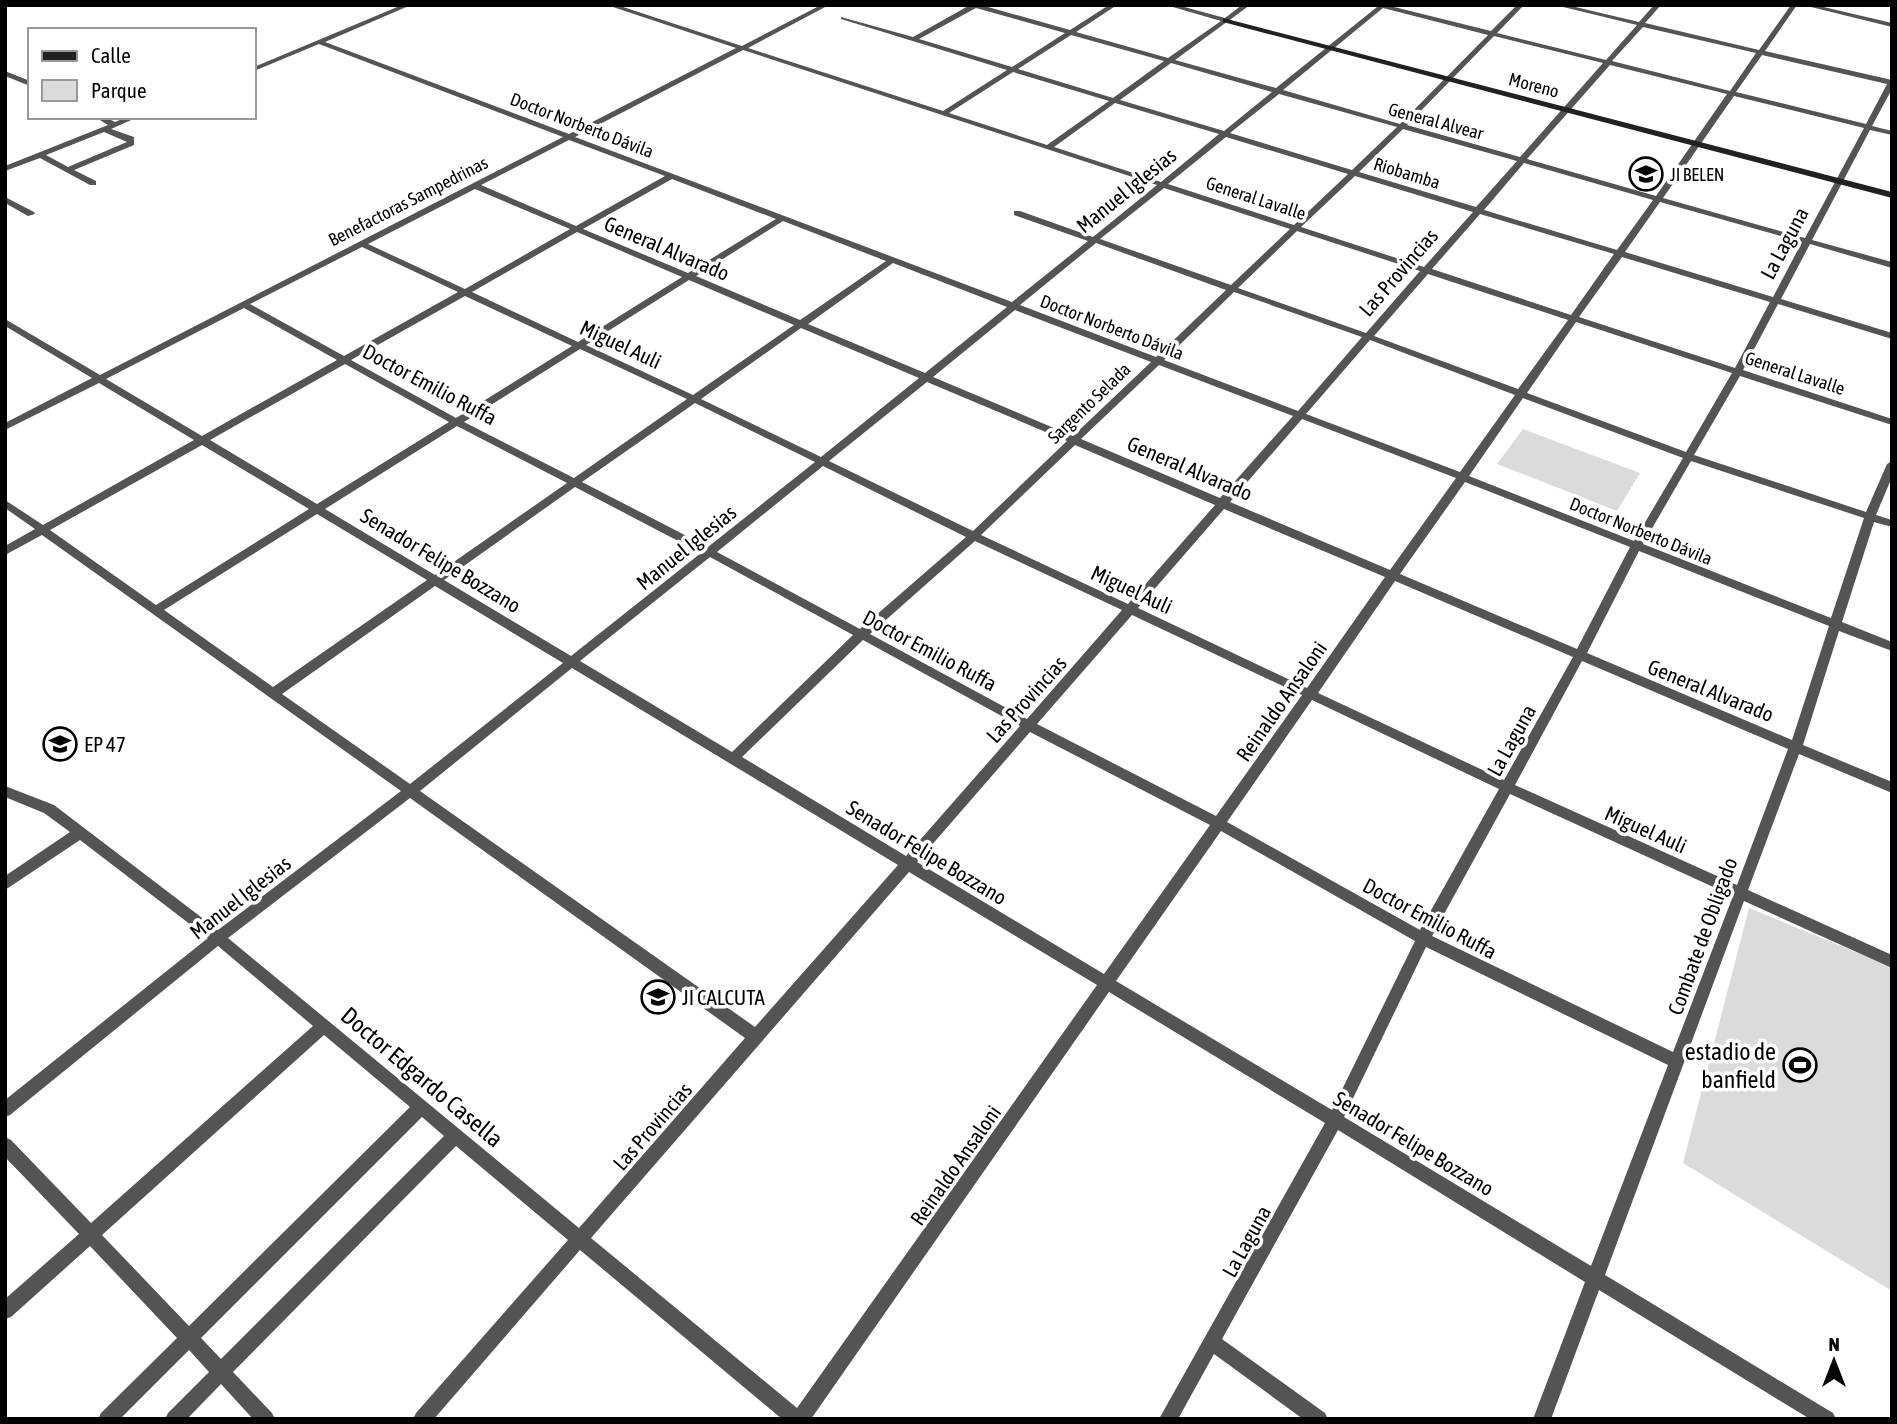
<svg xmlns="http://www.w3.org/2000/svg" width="1897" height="1424" viewBox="0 0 1897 1424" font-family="'Asap Condensed',sans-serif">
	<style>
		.green { fill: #dbdbdb }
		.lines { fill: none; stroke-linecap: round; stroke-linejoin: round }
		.street { fill: #545454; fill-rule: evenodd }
		.secondary { fill: #212121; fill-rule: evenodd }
		.labels { text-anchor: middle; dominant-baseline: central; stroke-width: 7; stroke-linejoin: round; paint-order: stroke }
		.far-street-label { font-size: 18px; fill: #000; stroke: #fff }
		.far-poi-label { font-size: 18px; fill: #000; stroke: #fff; text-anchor: start }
		.street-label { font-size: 21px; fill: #000; stroke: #fff }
		.poi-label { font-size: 21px; fill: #000; stroke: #fff; text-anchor: start }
		.near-poi-label { font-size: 24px; fill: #000; stroke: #fff; text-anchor: end }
		.near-street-label { font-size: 24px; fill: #000; stroke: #fff }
	</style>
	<rect width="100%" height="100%" fill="#fff"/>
	<path class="green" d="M1523,429l117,44 -23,38 -120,-47z
		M1749,908l143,59v324l-209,-128z"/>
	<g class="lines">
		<path class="street" d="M402,5h9l-86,37 244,92 167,-86 -129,-43h10l125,41 79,-41h8l-81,43 195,63 64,-41 -166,-51v-2l72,20 57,-32h11l89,25 39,-25h8l-41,27 92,26 53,-37 -55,-16h11l48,13 17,-13h8l-75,55 101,28 101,-81 -3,-2h12l105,26 26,-26h7l-27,28 109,27 31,-35 -82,-20h12l72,17 15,-17h7l-16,18 114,27 32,-45h6l-32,46 127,29v9l-20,37 20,5v4l-22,-5 -58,110 80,22v6l-82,-24 -29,55 111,34v6l-114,-35 -35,66 149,49v6l-152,-49 -46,79 172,57 21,-48 5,-3v16l-16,38 16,5v7l-18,-5 -32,100 50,20v9l-53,-20 -36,114 89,37v11l-93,-39 -51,136 144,65v13l-148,-67 -139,374 228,138 3,6h-26l-211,-129 -48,129h-18l52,-137 -247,-152 -116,209 103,74 3,6h-25l-89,-65 -36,65h-19l166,-296 -216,-131 -298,427h-29l-202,-169 -146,169h-21l3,-6 152,-173 -112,-94 -223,226 39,41 3,6h-22l-32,-35 -34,35h-22l3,-6 41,-41 -20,-22 -69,69h-22l3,-6 76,-75 -87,-92 -79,71 -6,2v-20l74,-65 -74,-77v-20l6,3 80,83 222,-197 -95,-80 -208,169 -5,2v-17l203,-162 -128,-98 -75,50v-14l65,-44 -26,-19 -39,-16v-11l49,19 164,125 183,-139 -359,-256 -37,20v-9l30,-17 -30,-21v-8l38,25 151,-85 -95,-57 -94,47v-7l87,-45 -87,-52v-7l95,56 463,-238 -244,-93 -65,27v-4zM976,8l89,25 -53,34 -93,-28zM1383,8l105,27 -88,89 -117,-34zM1643,27l113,26 -26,38 -118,-30zM1071,35l93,26 -51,37 -95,-29zM1494,36l109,27 -83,94 -113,-32zM743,50l414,135 -64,52 -73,-26h-6v4l74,26 -76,61 -437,-165zM1762,55l125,29 -21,40 -130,-32zM1171,63l101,29 -48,39 -104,-31zM1610,65l117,29 -71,102 -129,-37zM1013,72l96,29 -62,44 -98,-32zM1279,94l118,33 -45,43 -122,-37zM1734,96l130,32 -59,110 -142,-40zM1115,103l104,31 -58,48 -107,-35zM1403,129l114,32 -41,46 -117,-35zM1226,137l122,37 -54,51 -126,-41zM569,140l96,36 -89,50 -95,-41zM1524,163l129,37 -36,50 -133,-40zM1355,176l118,36 -49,55 -123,-40zM672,179l104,40 -88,54 -105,-44zM1164,188l126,41 -59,56 -131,-46zM475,189l95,40 -105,60 -97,-45zM1660,202l142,40 -29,55 -148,-45zM1480,214l134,40 -43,61 -139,-46zM783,221l103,40 -86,59 -104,-44zM1297,231l123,40 -54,62 -128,-45zM577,232l105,45 -104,65 -106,-50zM1096,243l130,47 -70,67 -136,-52zM362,247l96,45 -114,64 -94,-52zM1622,257l148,45 -35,66 -156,-51zM893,263l114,44 -82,66 -117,-49zM1428,274l140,46 -50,69 -144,-53zM689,280l105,45 -101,70 -107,-50zM1234,292l128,45 -64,74 -134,-51zM465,296l107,50 -116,72 -105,-58zM244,308l93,52 -135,76 -96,-57zM1015,310l136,52 -78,74 -140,-59zM1576,322l156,51 -46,79 -159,-59zM801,328l118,50 -98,79 -120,-58zM1370,340l145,55 -55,77 -154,-58zM580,349l107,50 -113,79 -110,-56zM345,364l104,58 -132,82 -107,-64zM1159,365l134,51 -73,82 -139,-59zM927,382l140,59 -94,90 -144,-70zM1523,398l160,60 -49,83 -165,-65zM695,403l120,59 -107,85 -126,-65zM1302,419l154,59 -66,92 -160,-68zM457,426l110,57 -132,92 -110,-66zM202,445l107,64 -153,96 -106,-75zM1075,445l140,60 -87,99 -147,-69zM1691,461l173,57 -33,100 -188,-74zM823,466l143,71 -106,92 -143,-77zM1465,482l165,65 -53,102 -177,-75zM575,487l126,66 -130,103 -127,-76zM1224,509l161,68 -78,111 -169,-80zM317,514l110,66 -154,107 -109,-77zM975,541l147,69 -95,109 -157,-85zM1639,551l190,75 -37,114 -205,-87zM710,557l143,78 -121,117 -152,-91zM1395,581l178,76 -69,123 -186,-87zM435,586l128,77 -153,121 -128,-90zM1132,615l170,80 -86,121 -179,-92zM863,640l157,86 -114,130 -164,-99zM1582,661l206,88 -51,136 -222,-100zM572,668l326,197 -143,162 -335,-236zM1312,700l187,89 -79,141 -193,-108zM1030,732l180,93 -106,149 -187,-112zM1510,794l223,102 -60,156 -241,-116zM410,798l335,240 -166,190 -351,-290zM1221,831l194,110 -83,169 -216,-129zM909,872l188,113 -300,423 -206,-170zM1426,947l242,118 -77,201 -247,-149zM324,1035l86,72 -221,219 -87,-91zM422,1117l22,19 -223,223 -20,-21z
			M1803,5h12l77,18v4z
			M5,71l25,10v5l-25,-10z
			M95,117h10l10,5 12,-5h11l-27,12 23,8v8l-60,25 22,11v4h-6l-50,-27 -35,13v-5l103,-41zM104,132l23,10 -59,25 -22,-12z
			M5,197l29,15 1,2 -7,2 -23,-13z"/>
		<path class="secondary" d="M1223,18l669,174v6l-669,-176z"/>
	</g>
	<defs>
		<symbol id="school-ring" viewBox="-11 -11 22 22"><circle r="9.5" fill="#fff" stroke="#000" stroke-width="1.5"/><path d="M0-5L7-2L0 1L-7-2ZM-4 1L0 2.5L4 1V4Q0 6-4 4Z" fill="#000"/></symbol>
		<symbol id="stadium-ring" viewBox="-11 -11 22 22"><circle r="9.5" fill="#fff" stroke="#000" stroke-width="1.5"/><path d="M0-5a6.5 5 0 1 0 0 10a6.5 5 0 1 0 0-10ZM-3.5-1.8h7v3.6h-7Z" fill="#000"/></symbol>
	</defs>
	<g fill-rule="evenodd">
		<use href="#school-ring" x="1627" y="155" width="38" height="38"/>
		<use href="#school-ring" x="41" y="725" width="38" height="38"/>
		<use href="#school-ring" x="639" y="978" width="38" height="38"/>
		<use href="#stadium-ring" x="1781" y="1046" width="38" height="38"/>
	</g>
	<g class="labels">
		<g class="far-street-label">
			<text transform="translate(1534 85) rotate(15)">Moreno</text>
			<text transform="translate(1436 121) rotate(15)">General Alvear</text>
			<text transform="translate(582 125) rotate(21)">Doctor Norberto Dávila</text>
			<text transform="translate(1407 173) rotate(17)">Riobamba</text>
			<text transform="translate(1256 198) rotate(18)">General Lavalle</text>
			<text transform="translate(408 201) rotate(-27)">Benefactoras Sampedrinas</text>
			<text transform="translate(1112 327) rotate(21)">Doctor Norberto Dávila</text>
			<text transform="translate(1795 373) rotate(18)">General Lavalle</text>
			<text transform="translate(1089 403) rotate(-44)">Sargento Selada</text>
			<text transform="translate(1641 531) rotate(22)">Doctor Norberto Dávila</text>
		</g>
		<g class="far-poi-label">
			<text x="1670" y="174">JI BELEN</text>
		</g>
		<g class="street-label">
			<text transform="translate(1126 190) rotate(-39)">Manuel Iglesias</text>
			<text transform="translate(1784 243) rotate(-62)">La Laguna</text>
			<text transform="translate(667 248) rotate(23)">General Alvarado</text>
			<text transform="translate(1398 272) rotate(-49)">Las Provincias</text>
			<text transform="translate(621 344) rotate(25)">Miguel Auli</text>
			<text transform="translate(430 384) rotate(28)">Doctor Emilio Ruffa</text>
			<text transform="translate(1190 468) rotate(23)">General Alvarado</text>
			<text transform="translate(686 547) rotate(-39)">Manuel Iglesias</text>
			<text transform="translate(441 560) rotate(31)">Senador Felipe Bozzano</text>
			<text transform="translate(1132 589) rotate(25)">Miguel Auli</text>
			<text transform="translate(930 650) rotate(28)">Doctor Emilio Ruffa</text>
			<text transform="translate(1711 690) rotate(22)">General Alvarado</text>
			<text transform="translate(1026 699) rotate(-48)">Las Provincias</text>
			<text transform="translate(1281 701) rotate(-55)">Reinaldo Ansaloni</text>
			<text transform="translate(1511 740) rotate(-61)">La Laguna</text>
			<text transform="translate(1646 829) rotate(24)">Miguel Auli</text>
			<text transform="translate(927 852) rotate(31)">Senador Felipe Bozzano</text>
			<text transform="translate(240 897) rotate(-38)">Manuel Iglesias</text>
			<text transform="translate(1430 918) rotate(28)">Doctor Emilio Ruffa</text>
			<text transform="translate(1702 936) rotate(-70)">Combate de Obligado</text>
			<text transform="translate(652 1126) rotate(-49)">Las Provincias</text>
			<text transform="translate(1414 1143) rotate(31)">Senador Felipe Bozzano</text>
			<text transform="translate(955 1165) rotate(-55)">Reinaldo Ansaloni</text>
			<text transform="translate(1246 1241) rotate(-61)">La Laguna</text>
		</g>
		<g class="poi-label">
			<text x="84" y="744">EP 47</text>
			<text x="682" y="997">JI CALCUTA</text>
		</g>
		<g class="near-poi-label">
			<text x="1776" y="1051">estadio de<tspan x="1776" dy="28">banfield</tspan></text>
		</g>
		<g class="near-street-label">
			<text transform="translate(422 1077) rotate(40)">Doctor Edgardo Casella</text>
		</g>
	</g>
	<rect width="1897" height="1424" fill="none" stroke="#000000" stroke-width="14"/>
	<rect x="28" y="28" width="228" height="91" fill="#ffffff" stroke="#999999" stroke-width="2"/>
	<rect x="42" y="51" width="35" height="10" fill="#212121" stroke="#999999" stroke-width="2"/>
	<text x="91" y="63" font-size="21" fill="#000000">Calle</text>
	<rect x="42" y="80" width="35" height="21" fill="#dbdbdb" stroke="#999999" stroke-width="2"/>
	<text x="91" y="98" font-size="21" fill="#000000">Parque</text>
	<g transform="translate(1834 1361)" stroke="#ffffff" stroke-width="5" paint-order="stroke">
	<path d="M0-5L12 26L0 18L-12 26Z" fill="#000000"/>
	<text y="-10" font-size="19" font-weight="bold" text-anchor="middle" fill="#000000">N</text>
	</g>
</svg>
